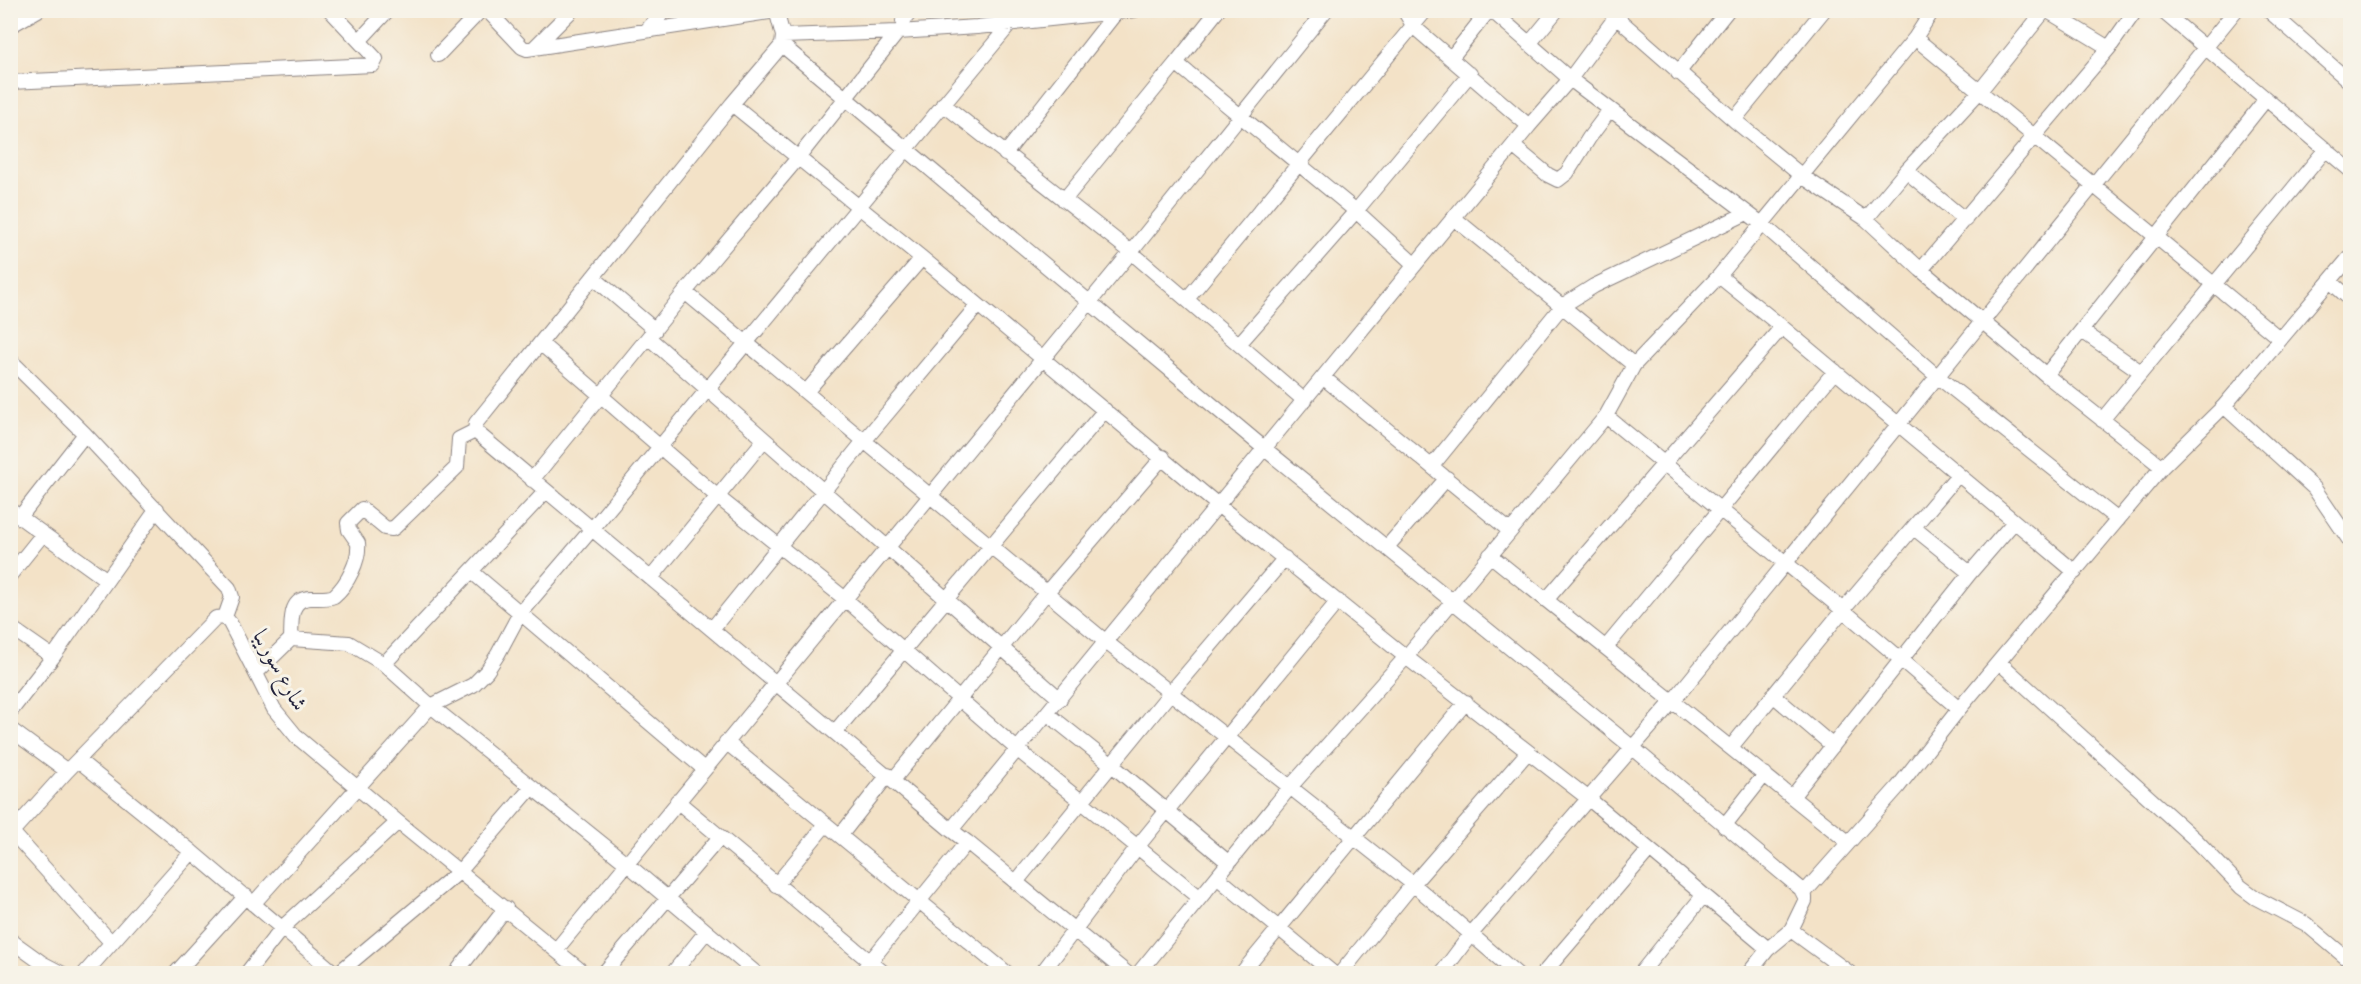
<svg xmlns="http://www.w3.org/2000/svg" width="2361" height="984" viewBox="0 0 2361 984" font-family="Alegreya,Amiri,serif">
	<style>
		.lines { fill: none; stroke-linecap: round; stroke-linejoin: round }
		.minor-casing { stroke: #8a8281; stroke-width: 16 }
		.minor { stroke: #fff; stroke-width: 14 }
		.labels { text-anchor: middle; dominant-baseline: central; stroke-width: 6; stroke-linejoin: round; paint-order: stroke }
		.street-label { font-size: 22px; fill: #22223b; stroke: #f7f3e8 }
	</style>
	<rect width="100%" height="100%" fill="#f7f3e8"/>
	<filter id="ink" filterUnits="userSpaceOnUse"><feTurbulence type="fractalNoise" baseFrequency=".0167" numOctaves="2"/><feDisplacementMap in="SourceGraphic" scale="12" xChannelSelector="R" yChannelSelector="G"/><feConvolveMatrix kernelMatrix="1 2 1 2 8 2 1 2 1" color-interpolation-filters="sRGB"/></filter>
	<filter id="wash" filterUnits="userSpaceOnUse"><feTurbulence type="fractalNoise" baseFrequency=".008" numOctaves="4" result="noise"/><feDisplacementMap in="SourceGraphic" scale="24" xChannelSelector="R" yChannelSelector="G"/><feGaussianBlur stdDeviation="1.35" result="paint"/><feColorMatrix in="noise" values="0 0 0 0 0 0 0 0 0 0 0 0 0 0 0 0 0 1.4 0 .05"/><feComposite in="paint" operator="in"/></filter>
	<g filter="url(#wash)">
		<rect width="100%" height="100%" fill="#f3e2c7"/>
	</g>
	<g filter="url(#ink)">
		<g class="lines">
			<defs>
				<path id="minor" d="M487,10l35,37 5,2 249,-38
					M1218,10l-42,53 180,148 59,54
					M1404,10l10,17 115,99
					M1491,10l79,69 192,145 176,153 180,143
					M1608,10l126,110 68,56 64,43 55,51 125,105 116,92
					M2046,10l63,38
					M2161,10l189,160
					M2268,10l82,72
					M903,21l9,-11
					M10,26l28,-16
					M647,30l18,-20
					M783,36l115,-4 79,-5 158,-17
					M1915,38l365,301
					M359,41l29,-31
					M1529,44l28,-34
					M782,45l483,404 368,299 168,141 4,8v4l-14,29 -23,19 -20,25
					M534,48l38,-38
					M438,55l43,-45
					M1451,58l38,-48
					M1678,73l50,-63
					M10,82l363,-17 3,-6 -46,-49
					M732,104l190,154 297,248 187,151 183,142 179,150
					M943,104l188,148 174,149
					M1734,120l90,-110
					M1513,146l35,29 10,5 9,-7 22,-35 21,-28
					M1005,154l113,-144
					M1906,171l59,49
					M1064,200l112,-137
					M1454,218l180,147
					M1866,219l40,-48 73,-79 66,-82
					M1921,270l188,-222 27,-38
					M1719,276l63,51 293,245
					M593,277l62,53
					M2330,281l20,18
					M685,292l421,350 307,242 104,90
					M1187,299l239,-289
					M2082,331l59,41
					M649,338l411,361
					M540,343l179,155 125,100 174,152 181,147
					M1239,344l117,-133 114,-137
					M10,360l75,74 144,154 3,9 -7,20
					M2046,375l220,-276
					M1324,378l186,153
					M806,392l116,-134
					M2224,406l90,82 36,53
					M1606,416l237,194 116,99
					M2102,420l224,-271
					M475,431l476,399 16,12 161,132
					M475,431l1,-8 256,-319 50,-59 1,-9 -7,-26
					M1432,466l130,-160 32,-20 153,-73
					M532,480l153,-188 113,-134 100,-126
					M10,510l97,70
					M20,517l65,-83
					M1914,528l56,45
					M1387,547l60,-69
					M1490,555l358,287
					M472,572l232,197
					M10,575l33,-41
					M651,578l113,-138
					M1547,599l235,-272
					M10,627l43,30
					M712,629l152,-188 114,-136
					M291,639c1,-16 -3,-41 20,-41 8,0 16,1 23,-2 13,-11 26,-36 24,-53l-9,-13 -1,-7 14,-14 23,19 7,1 3,-2 62,-60 2,-28 16,-8
					M1607,646l228,-275
					M1999,662l198,179 44,46 15,11 50,26 44,37
					M384,664l162,-173
					M256,673l35,-34 58,4 35,21 47,42 195,157 131,111
					M1773,695l60,51
					M10,712l43,-55 104,-148
					M1048,714l64,51 117,98
					M10,729l57,42 145,-149 4,-4 9,-1 5,6 44,86 23,28 101,85 187,152
					M835,732l270,-322
					M726,742l282,232
					M1731,747l112,-137 115,-135
					M78,760l114,92 144,122
					M893,780l154,-188 116,-135
					M1792,797l178,-224 44,-51
					M677,801l208,173
					M1724,826l41,-52
					M951,830l578,-704 41,-47 51,-69
					M12,832l98,109
					M10,834l57,-63
					M840,836l48,-61
					M1217,877l117,97
					M1016,882l155,-190 114,-134
					M776,885l50,-61
					M1804,893l94,-106 61,-78 203,-242 62,-61 126,-149
					M253,904l178,-198 42,-21 14,-14 11,-17 22,-41 72,-84 419,-506
					M1791,930l60,44
					M10,940l32,23 21,11
					M556,950l575,-698 195,-242
					M84,974l108,-122
					M175,974l71,-78
					M246,974l36,-46 116,-106
					M337,974l122,-102 73,-85
					M455,974l51,-66
					M603,974l117,-137
					M672,974l34,-42
					M860,974l107,-132
					M1041,974l97,-128 200,-245
					M1138,974l153,-188 115,-129 200,-241 28,-51 85,-89 196,-238 18,-28
					M1241,974l225,-272
					M1340,974l73,-90 115,-132
					M1441,974l30,-40 202,-233 563,-691
					M1543,974l106,-124
					M1640,974l63,-78"/>
			</defs>
			<use href="#minor" class="minor-casing"/>
			<use href="#minor" class="minor"/>
		</g>
	</g>
	<g class="labels">
		<g class="street-label">
			<text transform="translate(280 670) rotate(61)">شارع سوريبا</text>
		</g>
	</g>
	<rect width="2361" height="984" fill="none" stroke="#f7f3e8" stroke-width="36"/>
</svg>
